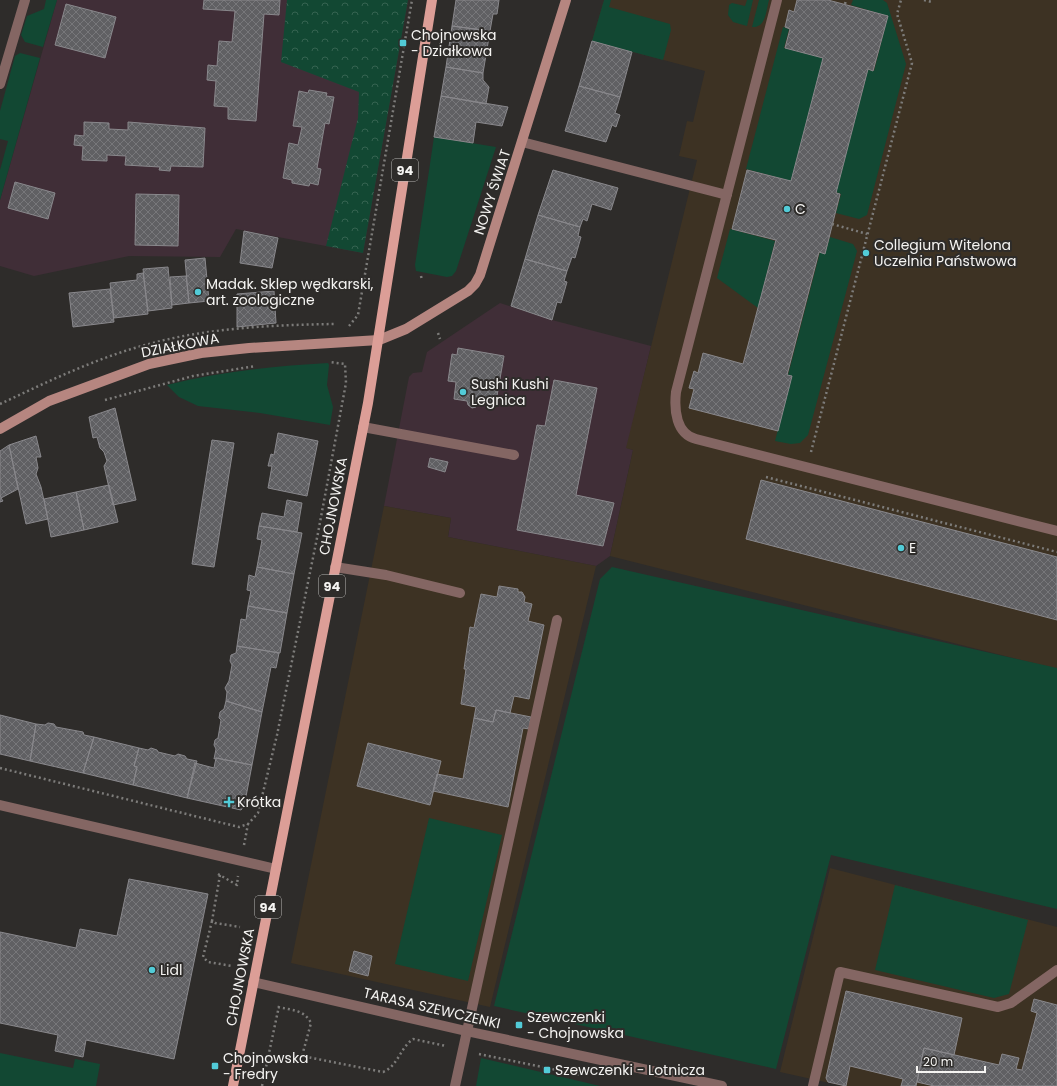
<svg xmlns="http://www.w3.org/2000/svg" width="1057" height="1086" viewBox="0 0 1057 1086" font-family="Poppins,sans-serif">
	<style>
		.commercial { fill: #402e37 }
		.education { fill: #3d3223 }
		.green { fill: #124833 }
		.park { fill: url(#park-crowns) }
		.building { fill: url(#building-cross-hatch); stroke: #89888c }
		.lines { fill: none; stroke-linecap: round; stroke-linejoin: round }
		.path { stroke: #7d7c7a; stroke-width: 2.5; stroke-dasharray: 2 3; stroke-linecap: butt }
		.lane { stroke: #846663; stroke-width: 10 }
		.street { stroke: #846663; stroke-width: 10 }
		.secondary { stroke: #b68680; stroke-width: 10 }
		.primary { stroke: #dc9e97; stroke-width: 10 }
		.poi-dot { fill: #52cbd7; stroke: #2e2c2a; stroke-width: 1.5 }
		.labels { text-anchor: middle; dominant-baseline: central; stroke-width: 4; stroke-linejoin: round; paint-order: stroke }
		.shield { fill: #2e2c2a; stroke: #b9b8b6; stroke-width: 1 }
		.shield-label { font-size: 13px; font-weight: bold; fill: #f5f4f2 }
		.poi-label { font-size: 14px; fill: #f5f4f2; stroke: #2e2c2a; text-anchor: start }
		.street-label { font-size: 14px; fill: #f5f4f2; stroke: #2e2c2a }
	</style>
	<defs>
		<pattern id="park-crowns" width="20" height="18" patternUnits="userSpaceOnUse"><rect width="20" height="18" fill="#124833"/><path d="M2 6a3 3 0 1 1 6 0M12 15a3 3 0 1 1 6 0" fill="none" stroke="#356351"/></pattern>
		<pattern id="building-cross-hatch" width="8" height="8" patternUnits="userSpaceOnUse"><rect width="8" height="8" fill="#606063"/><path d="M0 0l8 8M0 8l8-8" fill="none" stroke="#77777a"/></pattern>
	</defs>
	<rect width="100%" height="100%" fill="#2e2c2a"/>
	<path class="commercial" d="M57,0h351l-45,253 -127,-24 -16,28 -91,-1 -95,20 -34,-10v-66z
		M500,303l52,17 99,26 -24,102 6,2 -23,106 -14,10 -148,-29 3,-19 -67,-12 25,-129 4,-4 9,-1 5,-20z"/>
	<path class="education" d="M604,0h453v669l-447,-113 23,-106 -7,-2 71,-288 -18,-4 8,-35 6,1 12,-51 -113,-30z
		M384,506l67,12 -3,19 148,29 -106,441 -199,-44z
		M830,868l227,59v159h-214l-63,-14z"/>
	<path class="green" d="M46,0h11l-14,47 -18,-5 -4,-7 6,-19 17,-7z
		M604,0h7l-2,7 61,17 1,6 -8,30 -71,-19z
		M747,0h6l-6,26 -14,-4 -5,-7 1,-10 3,-2 13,3z
		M759,0h10c-3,11 -3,28 -17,27z
		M853,0h30l4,3 19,61 -39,151 -8,4 -23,-6 5,-19 -5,-2 32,-122 6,1 14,-55 -37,-11z
		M783,27l6,2 -5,19 39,10 -32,123 -45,-12z
		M20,53l20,5 -40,142v-30l8,-29 -8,-2v-28l15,-55z
		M434,137l62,10 -40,124 -4,5 -5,1 -31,-6 -1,-6z
		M730,229l45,12 -17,67 -41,-30z
		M830,237l23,7 4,7 -49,184 -8,8 -9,1 -16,-3 17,-65 -4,-1 32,-123 5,2z
		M328,363l1,2 -2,20 6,22 -3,18 -70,-12 -62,-7 -19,-9 -12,-12c53,-13 106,-19 161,-22z
		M612,567l445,101v241l-226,-54 -55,214 -282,-63 106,-427z
		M429,818l73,17 -34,146 -73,-17z
		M895,885l133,35 -19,74 -15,4 -119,-28z
		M0,1053l73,15 2,-9 25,5 -4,22h-96z
		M481,1058l119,28h-124z"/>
	<path class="park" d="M287,0h121l-45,253 -37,-7 32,-128 1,-26 -78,-30z"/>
	<path class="building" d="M204,0h76l-1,15 -15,-1 -8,107 -28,-2v-12l-14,-1 2,-25 -9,-1 1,-15 9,1 2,-25 13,1 3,-31 -32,-2z
		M456,0h43l-2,14h-4l-3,17 -38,-5z
		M797,0h31l60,16 -15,55 -5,-2 -32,124 4,1 -15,60 -6,-2 -32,123 5,1 -14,55 -89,-23 5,-19 -5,-1 5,-17 4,2 5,-20 40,11 33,-124 -44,-11 15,-59 44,11 32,-123 -38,-10 5,-19 -5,-2 4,-17 5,2z
		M66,4l50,13 -11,41 -50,-13z
		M452,26l38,5 -7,42 -37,-6z
		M592,41l40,11 -12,45 -41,-11z
		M446,67l37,6v7l6,7 -3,17 -45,-8z
		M579,86l41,11 -5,16 5,2 -4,12 -4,-2 -6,17 -41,-11z
		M309,90l18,3 -1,3 8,1 -5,27 -4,-1 -8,45 4,1 -3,16 -8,-2 -1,3 -17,-3v-3l-9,-2 6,-35 9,2 4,-18 -9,-1 6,-35 9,2z
		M441,96l67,11 -6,19 -26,-4 -3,21 -39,-6z
		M84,122l25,1v6l19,1v-8l77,6 -2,39 -32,-1 -1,5 -11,-1 1,-3 -35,-2 1,-9 -19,-1v6l-25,-1 1,-14 -9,-1 1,-10 9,1z
		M553,170l65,18 -7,22 -19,-6 -5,17 -4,-2 -3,8 -42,-12z
		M15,182l40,11 -7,26 -40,-11z
		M136,194l43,1 -1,51 -43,-1z
		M538,215l42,12 -2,9 3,1 -6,21 -3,-1 -5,14 -42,-12z
		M244,231l34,7 -6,30 -32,-5z
		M205,258l4,43 -20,2 -4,-43z
		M525,259l42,12 -3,10 3,1 -6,21 -4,-1 -5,18 -41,-14z
		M168,267l4,41 -24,3 -5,-42z
		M143,273l5,41 -34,4 -4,-35 27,-3v-6z
		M186,276l3,27 -17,2 -2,-28z
		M110,289l4,33 -41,5 -4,-34z
		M274,291l2,32 -39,4v-33z
		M458,348l46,8 -9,51 -17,-3 -2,3 -4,1 -4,-3 -1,-4 -13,-2 2,-17 -8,-1 4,-27 5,1z
		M554,380l43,8 -21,107 38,8 -11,43 -86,-16 20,-105 8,1z
		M115,408l21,92 -23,5 -9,-39 3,-5 -3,-9 -4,-4 -3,-11 -4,1 -4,-21z
		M278,433l40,8 -11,55 -39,-8 4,-22h-4l3,-12 3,1z
		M36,436l5,21h-5l2,11 -2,6 5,13 7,32 -22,5 -17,-79z
		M212,440l22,3 -20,124 -22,-3z
		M9,445l9,44 -17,9 2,3 -3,1v-51z
		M430,458l18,4 -3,10 -17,-5z
		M761,480l296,77v63l-311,-81z
		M109,485l9,37 -34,8 -8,-38z
		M76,492l8,38 -33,7 -7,-38z
		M287,500l15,3 -5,29 -38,-6 3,-13 22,4z
		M259,526l43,7 -8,41 -37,-7 5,-27 -5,-1z
		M257,567l37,7 -7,39 -39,-7 3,-15 -4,-1 2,-15 6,2z
		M499,586l19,3v3h4l3,5 -1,5 8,2 -4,17 16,4 -15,74 -15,-3 -4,17 -14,-3 -3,12 -19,-4 2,-11 -15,-3 5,-35h-2l6,-42 4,1 7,-34 16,3z
		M248,606l39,7 -7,40 -43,-7 4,-27 5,1z
		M237,646l42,7 -3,15 -5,-1 -9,45 -36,-11 1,-9 -2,-4 4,-7 3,-16 -2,-4 1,-6 5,-2z
		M226,701l36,11 -10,53 -36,-7 -2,1 2,-10 -2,-4 1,-5 3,-2 3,-18 -2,-2 1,-6 4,-3z
		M496,710l35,7 -2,12 -6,-1 -15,79 -75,-16 4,-17 26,5 11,-61 19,4z
		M0,715l36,9 -6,37 -30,-7z
		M48,723l6,1 2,3 27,5 1,3 10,2 -11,36 -53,-12 6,-37 9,1z
		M94,737l45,11 -5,18 3,1 -4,18 -50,-12z
		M368,743l73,18 -11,44 -73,-19z
		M139,748l9,2 3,-2 6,2 1,2 17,4 3,-2 7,2 2,3 10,2 -10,37 -54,-13 4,-18 -3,-1z
		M216,758l36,7 -8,42 -3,3 -54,-12 8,-35 19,5z
		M129,879l79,15 -34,165 -88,-19 -3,17 -28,-6 3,-16 -58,-12v-91l76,16 4,-19 37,7z
		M354,951l18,5 -4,20 -19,-5z
		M846,991l116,27 -8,37 -30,-7 -8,38h-15l2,-7 -53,-13 -4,20 -18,-4 -2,-4z
		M1034,999l23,6v81h-123l-17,-4 7,-34 75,17 3,-11 17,4 -3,11 6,1 15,-57 -6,-2z"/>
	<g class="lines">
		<path class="path" d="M924,0l8,2
			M845,4l1,-4
			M832,224l35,10
			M421,276l1,4
			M349,326l9,-11 54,-315
			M438,333l2,6
			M105,400l88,-24 63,-10
			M0,404c45,-21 90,-43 138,-57 64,-19 131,-22 197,-23
			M811,452l101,-389 -15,-49 4,-14
			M766,477l291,75
			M0,768l239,59 9,-3 10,-11 19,-78 41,-202 28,-150 -1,-19 -16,-2
			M244,845l4,-21
			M218,874l19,11 1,-9
			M220,875l-8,46 3,2 25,4
			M212,921l-9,36 5,5 24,4
			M278,1007c13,3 27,3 33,16l-9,33 81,16c15,-6 17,-24 30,-33l33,7
			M479,1054l102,21
			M262,1086l17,-80"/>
		<path class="lane" d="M777,0l-101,392c-2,18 0,42 20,47l361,92
			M522,142l205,53
			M363,427l151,28
			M335,567l51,8 74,18
			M455,1086l102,-466
			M813,1086l27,-114 158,35 13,-4 46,-33"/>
		<path class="street" d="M0,84l25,-84
			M0,805l276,64
			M253,982l213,49 256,55"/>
		<path class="secondary" d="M0,429l49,-28 100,-37 52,-11 48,-5 130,-8 27,-11 62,-38 7,-7 5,-9 86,-275"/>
		<path class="primary" d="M233,1086l135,-683 64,-403"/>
	</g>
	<g class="poi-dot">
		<rect x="399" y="39" width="8" height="8" rx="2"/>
		<circle cx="787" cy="209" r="4"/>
		<circle cx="866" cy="253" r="4"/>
		<circle cx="198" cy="292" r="4"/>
		<circle cx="463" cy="392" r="4"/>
		<circle cx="901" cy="548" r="4"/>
		<path d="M227 796h4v4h4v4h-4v4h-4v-4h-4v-4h4z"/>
		<circle cx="152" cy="970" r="4"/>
		<rect x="515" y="1021" width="8" height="8" rx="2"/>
		<rect x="211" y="1062" width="8" height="8" rx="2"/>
		<rect x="543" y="1066" width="8" height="8" rx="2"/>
	</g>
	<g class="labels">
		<g class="shield">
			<rect x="392" y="159" width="26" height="22" rx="3"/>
			<rect x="319" y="575" width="26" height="22" rx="3"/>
			<rect x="255" y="896" width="26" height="22" rx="3"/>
		</g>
		<g class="shield-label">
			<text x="405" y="170">94</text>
			<text x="332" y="586">94</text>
			<text x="268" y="907">94</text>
		</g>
		<g class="poi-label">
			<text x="411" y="35">Chojnowska<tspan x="411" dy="16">- Działkowa</tspan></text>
			<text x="795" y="209">C</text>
			<text x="874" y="245">Collegium Witelona<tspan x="874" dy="16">Uczelnia Państwowa</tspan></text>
			<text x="206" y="284">Madak. Sklep wędkarski,<tspan x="206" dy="16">art. zoologiczne</tspan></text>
			<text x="471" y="384">Sushi Kushi<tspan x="471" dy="16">Legnica</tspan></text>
			<text x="909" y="548">E</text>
			<text x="237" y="802">Krótka</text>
			<text x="160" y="970">Lidl</text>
			<text x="527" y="1017">Szewczenki<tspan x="527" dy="16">- Chojnowska</tspan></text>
			<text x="223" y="1058">Chojnowska<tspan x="223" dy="16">- Fredry</tspan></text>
			<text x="555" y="1070">Szewczenki - Lotnicza</text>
		</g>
		<g class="street-label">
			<text transform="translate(492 192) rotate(-72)">NOWY ŚWIAT</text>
			<text transform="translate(180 345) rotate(-11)">DZIAŁKOWA</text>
			<text transform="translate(333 506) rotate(-79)">CHOJNOWSKA</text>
			<text transform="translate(240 977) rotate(-79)">CHOJNOWSKA</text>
			<text transform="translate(432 1008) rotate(13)">TARASA SZEWCZENKI</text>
		</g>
	</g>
	<path d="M917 1066v6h68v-6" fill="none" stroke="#f5f4f2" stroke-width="2"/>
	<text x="923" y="1066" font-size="12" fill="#f5f4f2" stroke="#2e2c2a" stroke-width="3" paint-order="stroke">20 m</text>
</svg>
